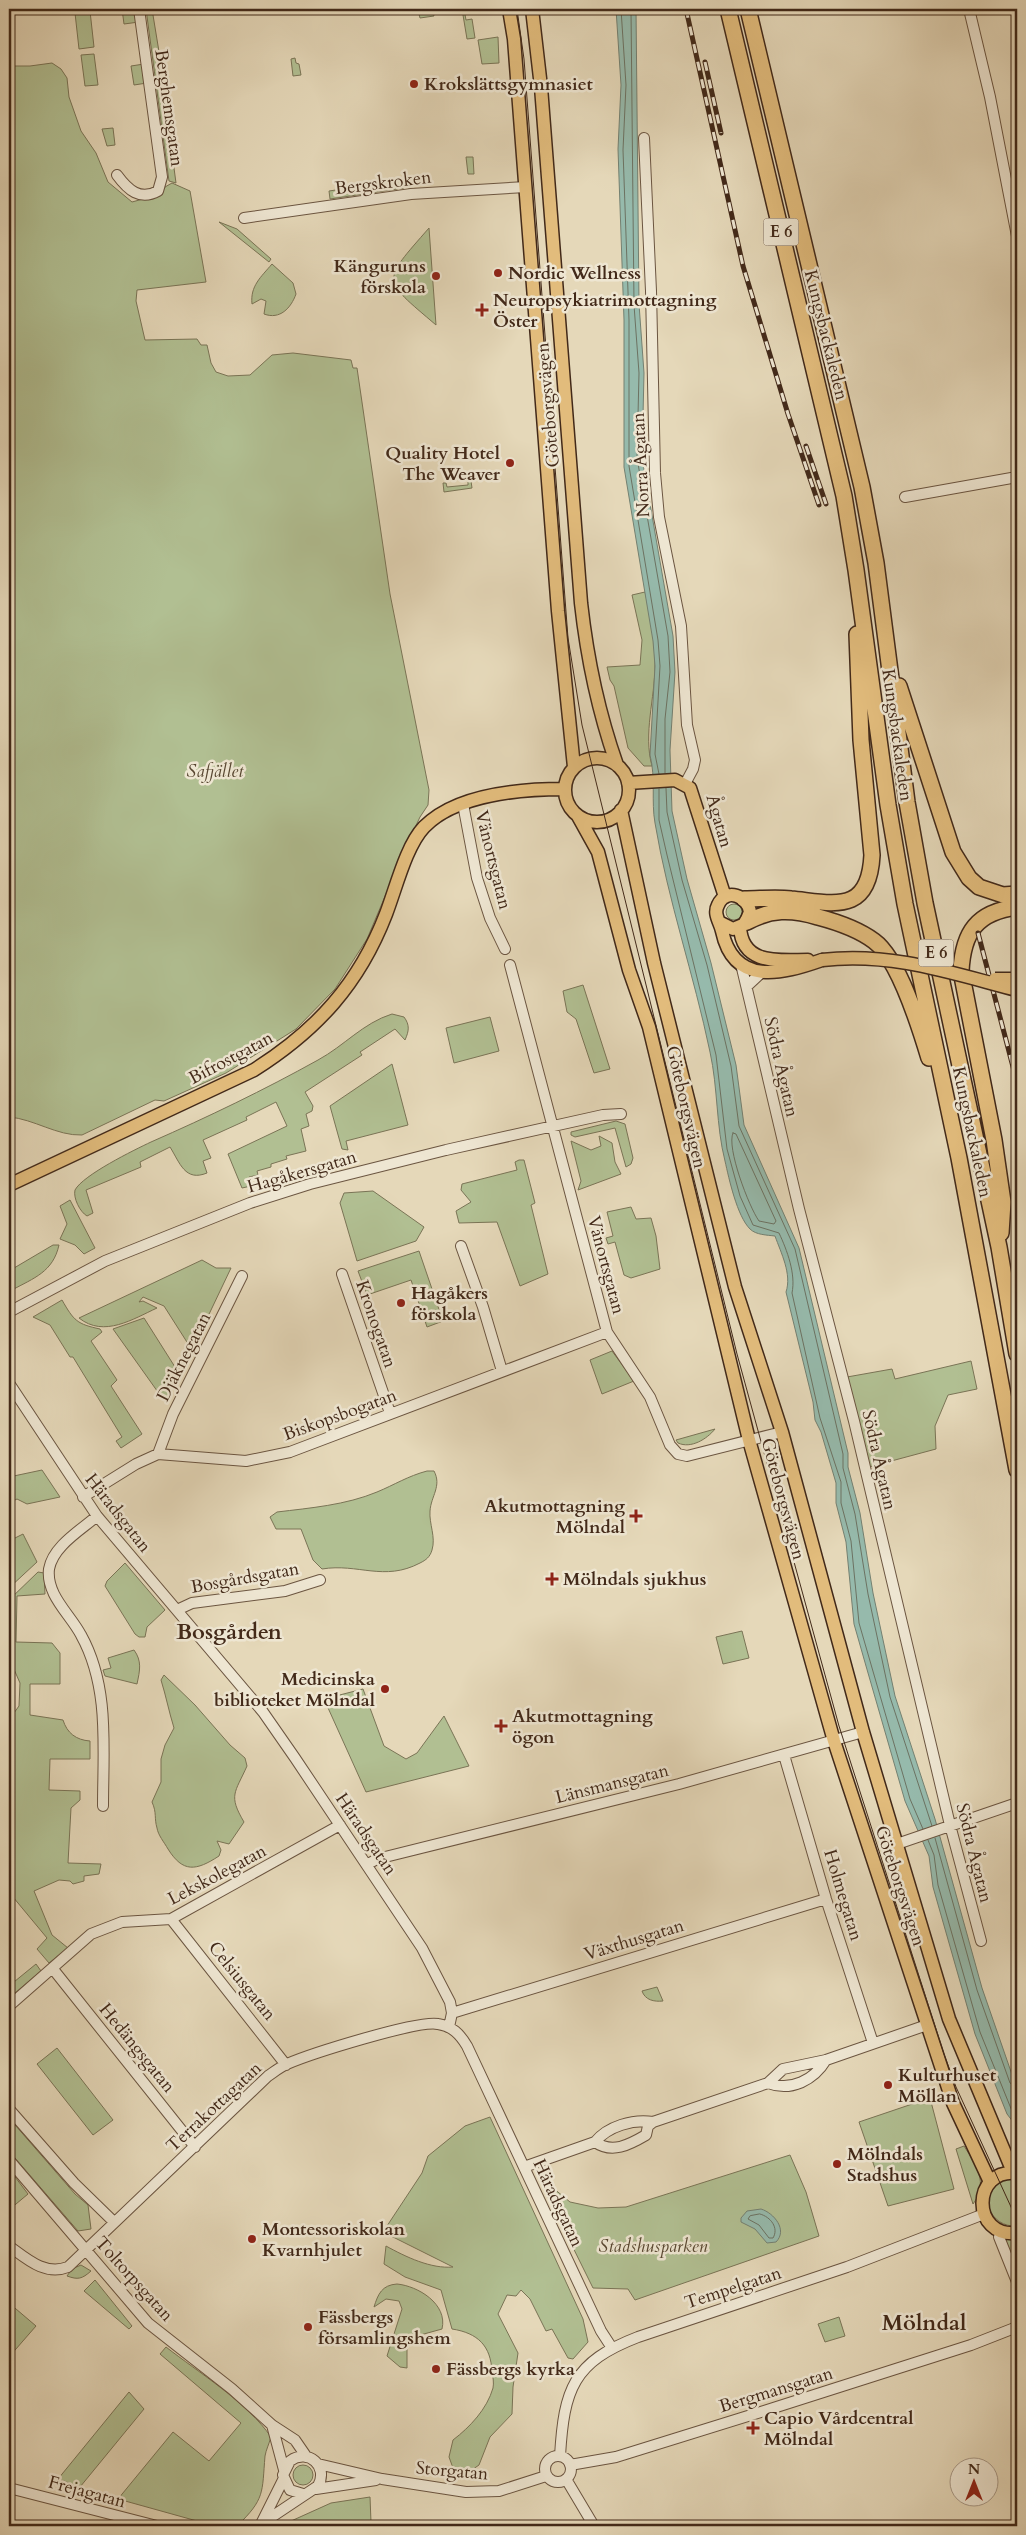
<svg xmlns="http://www.w3.org/2000/svg" width="1026" height="2535" viewBox="0 0 1026 2535" font-family="Cardo,serif">
	<style>
		.green { fill: #b1bf92; stroke: #7a7456 }
		.water { fill: #96baac; stroke: #748071 }
		.lines { fill: none; stroke-linecap: round; stroke-linejoin: round }
		.shore { stroke: #6c7262; stroke-width: 1 }
		.minor-casing { stroke: #6b5541; stroke-width: 12 }
		.major-casing { stroke: #422919; stroke-width: 15 }
		.highway-casing { stroke: #422919; stroke-width: 18 }
		.minor { stroke: #eee6d2; stroke-width: 10 }
		.major { stroke: #e2bc7c; stroke-width: 12 }
		.highway { stroke: #e2bc7c; stroke-width: 15 }
		.tram { stroke: #422919; stroke-width: 1 }
		.rail-casing { stroke: #422919; stroke-width: 5 }
		.rail { stroke: #eee6d2; stroke-width: 3; stroke-dasharray: 9; stroke-linecap: butt }
		.major-bridge-casing { stroke: #422919; stroke-width: 15; stroke-linecap: butt }
		.major-bridge { stroke: #e2bc7c; stroke-width: 12 }
		.poi-dot { fill: #8f2418; stroke: #eee6d2; stroke-width: 2 }
		.labels { text-anchor: middle; dominant-baseline: central; stroke-width: 5; stroke-linejoin: round; paint-order: stroke }
		.shield { fill: #eee6d2; stroke: #766250; stroke-width: 1 }
		.shield-label { font-size: 16px; font-weight: bold; fill: #422919 }
		.poi-label { font-size: 18px; font-weight: bold; fill: #422919; stroke: #eee6d2; text-anchor: start }
		.street-label { font-size: 18px; fill: #422919; stroke: #eee6d2 }
		.park-label { font-size: 18px; font-style: italic; fill: #584731; stroke: #eee6d2 }
		.district-label { font-size: 22px; font-weight: bold; fill: #422919; stroke: #eee6d2 }
	</style>
	<rect width="100%" height="100%" fill="#e5d8b9"/>
	<filter id="stains"><feTurbulence type="fractalNoise" baseFrequency=".004" numOctaves="4"/><feColorMatrix values="0 0 0 0 .2 0 0 0 0 .09 0 0 0 0 .02 0 0 0 .5 -.17"/></filter>
	<radialGradient id="worn" r=".72"><stop offset=".6" stop-color="#630" stop-opacity="0"/><stop offset="1" stop-color="#630" stop-opacity=".3"/></radialGradient>
	<path class="green" d="M122,9h15l2,13 -15,2z
		M146,9h6l21,128 -3,1 6,45 -7,-2z
		M432,9l2,7 -14,2 -2,-8z
		M462,9h2l2,11 6,-1 3,19 -8,1z
		M90,11l4,36 -15,2 -4,-36z
		M498,37l1,26 -17,1 -4,-24z
		M94,54l4,31 -13,1 -4,-31z
		M295,58l1,5 3,1 2,11 -8,1 -2,-17z
		M52,63l9,6 6,9 2,19 12,34 15,22 12,29 24,20 29,-8 4,-7 7,-4 18,8 16,91 -69,8 -1,11 9,39 52,-1 4,6h6l4,18 5,9 12,4 22,-1 22,-20 21,-2 58,7 2,8h4l33,226 39,196 -1,15 -8,12 -12,25 -41,97 -32,50 -39,40 -70,44 -62,28 -9,-1 -73,35c-25,1 -48,-16 -73,-18v-1051h21z
		M144,64l3,19 -13,2 -3,-19z
		M113,128l2,17 -8,1 -5,-17z
		M466,157h7l1,17h-6z
		M399,180l4,1 1,7 -74,11 -1,-8 48,-7 2,7 21,-4z
		M219,222l18,7 34,30 -2,3z
		M429,228l7,97c-55,-47 -55,-42 -7,-97z
		M272,264l21,19 3,11c-5,14 -16,26 -32,20l2,-13 -5,-2 -9,5c-2,-18 9,-27 20,-40z
		M468,481h3l1,7 -28,4 -1,-9h3l1,4 21,-2z
		M645,592c6,23 10,49 10,73 0,33 -12,69 -3,101h-8l-16,-18 -14,-62 -4,-6 -3,-13 33,-2 2,-25 -10,-45z
		M726 912a8 8 0 1 1 16 0a8 8 0 1 1-16 0Z
		M583,985l27,84 -16,4 -18,-54 -9,-7 -4,-21z
		M392,1014l12,3c6,8 5,14 1,23l-10,-11 -35,23 2,3 -57,37 8,14 -1,5 -6,3 3,12 -8,3 5,22 -20,5 1,3 -16,5v3l-14,4 1,4 -9,2 2,9 -9,2 -14,-34 59,-28 -11,-24 -30,15 1,3 -44,20 8,18 -8,3 4,12c-22,9 -27,-10 -37,-26l-30,15 1,5 -55,23 7,23 -6,3c-7,-4 -14,-18 -12,-26 8,-15 59,-40 76,-48 57,-25 113,-52 167,-82 26,-14 45,-37 74,-46z
		M490,1017l9,34 -45,12 -8,-35z
		M392,1064l16,61 -62,16 2,9 -6,-1 -12,-43z
		M616,1121l9,3 8,34 -2,6 -5,3 -11,-39 -40,9 -4,-2v-3z
		M599,1136l13,7 3,19 6,12 -43,16 3,-9 -10,-40 20,9 10,-4z
		M519,1160h5l11,43 -4,2 17,69 -28,12 -23,-64 -38,1 -3,-12 15,-9 -10,-12 1,-6 55,-14 -2,-8z
		M373,1191l51,36 -8,14 -59,20 -17,-58 4,-10z
		M70,1200l25,48 -11,6 -9,-9 -15,-6 7,-15 -7,-18z
		M631,1207l5,12 15,-1 5,18 4,33 -29,9 -7,-3 -9,-33 -7,2 -2,-6 7,-2 -6,-24z
		M53,1245h6c-6,27 -25,33 -47,45l-3,-5v-14z
		M419,1251l24,70 -16,6 -16,-47 -44,15 -9,-24z
		M202,1260l14,8h15l-39,82 -28,-44 -21,-9 -4,5 4,-1 14,7c-24,11 -53,30 -78,10z
		M62,1300c12,21 15,24 38,29l2,3 -11,9 26,39 -6,6 31,48 -21,14 -5,-7 6,-4 -49,-80h-3l-20,-32 -17,-8z
		M144,1318l31,49 6,3 -16,32 -52,-73z
		M612,1351l22,30 -32,13 -12,-34z
		M971,1361l6,28 -29,6 -13,31 1,23 -67,18 -22,-90 45,-8 3,10z
		M715,1429c-8,10 -24,20 -37,14l-2,-3z
		M42,1470l18,27 -33,7 -10,-5 -8,4v-26z
		M427,1471h7c8,15 -3,25 -4,40 -1,13 6,26 2,39 -2,7 -6,10 -12,13 -36,19 -62,0 -98,6l-9,-9 -12,-31h-25l-6,-12 7,-5c33,-4 69,-7 100,-20 17,-7 31,-16 50,-21z
		M23,1534l14,28 -28,26v-47z
		M125,1563l40,47 -18,17 -2,10h-6l-4,-3 -30,-48 2,-5z
		M38,1572l6,1 1,21 -28,2 -1,46 36,1 8,10v31h-30v31l33,5c4,13 13,20 27,21v18h-40l-1,31 31,1v9l-9,8 -3,55 33,1 -2,10 -15,2v5l-11,3 -3,-3 -11,-1 -25,11 18,44 16,13 -19,15 -12,-14 10,-11 -34,-41 -4,2v-225l4,19 -2,24 8,-11 1,-23 -11,-25v-58z
		M742,1631l7,27 -26,6 -7,-27z
		M134,1650c8,11 6,20 3,34l-32,-8 -2,-6 8,-2 -3,-10z
		M164,1675l31,30 35,40 15,13 2,8c-12,27 -19,29 -3,56l-15,22 -12,-3 4,9 -2,6c-23,15 -36,17 -51,-7 -4,-7 -10,-14 -11,-21 -3,-10 0,-15 -5,-26l9,-20v-23l4,-14 9,-17c-5,-16 -8,-32 -13,-48z
		M363,1689l21,57 22,13 11,-6 27,-37 25,50 -103,26 -42,-93z
		M36,1964l5,7 -32,27v-12z
		M657,1987l6,14c-9,1 -18,-1 -21,-10z
		M57,2048l56,72 -20,15 -56,-71z
		M930,2098l24,91 -66,17 -29,-84z
		M490,2117l93,202 5,23 -15,17 -5,-1 -16,-29 -6,2 -16,-32 -9,-9 -5,6 -9,-1 -9,19 20,39 -5,34 -1,27 -22,23 -11,28 -13,9 -13,-6 -4,-11 4,-17c17,-13 34,-31 40,-52 1,-5 0,-11 -1,-16 -1,-26 -14,-39 -40,-43l-11,-39 -36,-13 -21,-13 2,-18c20,11 45,23 67,21l-70,-35 39,-59 6,-17 37,-30z
		M9,2118l66,76 13,11 3,24 -13,2 -69,-80z
		M964,2146c12,19 25,37 9,58l-17,-55z
		M790,2155l16,37 13,44 -184,64 -7,-11 -35,-1 -48,-97 2,-8 23,19 28,6 28,-1z
		M9,2169l19,25 -18,15 -1,-2z
		M1017,2179v47c-27,2 -41,-32 -16,-45 5,-2 11,-2 16,-2z
		M1004,2236l13,2v24l-3,1z
		M81,2265l10,6c-9,8 -13,9 -24,5l5,-7z
		M95,2280l37,46 -3,3 -45,-38z
		M397,2284c21,2 51,20 45,45l-29,8 -6,10v21l-7,-1 -13,-11 15,-47 -3,-8 -13,-2 -12,8c4,-13 8,-22 23,-23z
		M9,2303l27,23 -27,31z
		M839,2317l6,19 -20,6 -7,-18z
		M166,2347c32,25 82,56 105,90 -2,7 -5,13 -6,19 -3,37 0,43 -28,70h-22l-97,-27 55,-67 36,29 32,-38 -81,-69z
		M129,2392l15,17 -64,78 -22,-8z
		M293 2475a10 10 0 1 1 20 0a10 10 0 1 1-20 0Z
		M370,2497l1,25h-30l-16,4h-45l51,-23z"/>
	<path class="water" d="M616,9h20l3,295 5,69 -2,85 31,178 2,36 -5,78 2,61 15,68 24,84 25,102 8,60 55,123 49,205v14l12,46 13,80 22,103 40,123 47,169 35,101v38l-10,-13 -32,-80 -42,-147 -4,-31 -24,-55 -39,-135 -12,-42 -8,-82 -10,-39v-20l-15,-51 -6,-12 -2,-18 -27,-110c6,-18 -5,-39 -11,-56 -8,-1 -19,-1 -25,-7 -13,-13 -21,-50 -25,-68 -9,-35 -7,-73 -15,-109 -16,-77 -42,-151 -55,-229 -4,-22 1,-44 -5,-68l5,-89 -2,-25 -29,-174v-147l-6,-171 3,-64z
		M761,2209c13,4 27,21 15,33l-9,1 -12,-14 -14,-7v-4l6,-7z"/>
	<g class="lines">
		<path class="shore" d="M621,9l5,76 -3,65 6,170v146l29,174 2,26 -5,88 4,20
			M631,9l3,296 5,68 -2,85 31,178 2,36 -5,47v54
			M666,788l1,24 15,68 25,85 24,101 8,60 56,123 48,205v14l12,46 13,80 22,103 42,129
			M659,789v31l8,35 49,200 11,94 13,47 13,29 26,8c8,17 17,41 13,60l28,125 21,64v21l10,38 8,82 51,176 13,30
			M733,1133l3,1 40,87 -2,3 -15,-3c-10,-14 -33,-74 -26,-88z
			M935,1838l42,152 33,93 7,4
			M928,1840l6,15 4,30 42,147 32,79 5,7
			M760,2214c11,3 19,14 13,24h-4l-10,-13 -11,-6 2,-3z"/>
		<defs>
			<path id="minor" d="M969,9l21,88 27,139
				M644,138l7,153 4,182 4,44 22,109 6,99 8,35 -2,9 -8,15
				M117,175c11,15 23,26 41,16l4,-14 -23,-168
				M244,218l167,-24 115,-7
				M905,497l112,-20
				M463,804l14,74 13,40 15,31
				M741,964l58,245 55,212 96,404 31,116
				M510,965l97,367 43,65 20,48 8,9 9,2 95,-24
				M747,986l14,-13
				M461,1246l22,61 19,64
				M342,1274l48,139
				M9,1312l96,-51 145,-58 60,-19 136,-34 157,-35 18,-1
				M9,1383l88,133 166,196 32,46 127,190 28,54 2,11 -3,14
				M158,1454l15,-40 69,-138
				M83,1497l53,-33 22,-10 88,7 44,-9 317,-120
				M97,1516c-16,14 -44,30 -48,53 -3,26 21,45 32,66 29,52 22,114 22,171
				M177,1610l15,-7 93,-12 35,-11
				M784,1755l42,144 47,144
				M897,1844l120,-41
				M368,1864l9,-5 302,-75 184,-52
				M171,1919l115,146
				M53,1969l142,178
				M9,2006l82,-72 31,-12 49,-3 169,-94
				M452,2013l374,-114
				M768,2083c23,9 46,-3 58,-23
				M9,2109l65,74 40,39
				M595,2142c17,12 34,3 51,-7l2,-9 5,-4 115,-39 15,-14 43,-9 101,-35
				M9,2160l139,163 84,66 40,36 23,15 11,16
				M524,2167l71,-25c13,-16 38,-23 58,-20
				M1001,2231l-2,6 18,45
				M9,2246c18,13 36,30 59,21l200,-191c6,-4 12,-9 19,-12 23,-10 130,-44 151,-40 14,2 22,10 29,22l134,285 11,17
				M272,2425l12,45
				M545 2469a13 13 0 1 1 26 0a13 13 0 1 1-26 0Z
				M560,2456c4,-67 13,-94 78,-119l209,-70 137,-53
				M318,2464l64,15 84,13 33,-1 47,-15
				M570,2465l46,-8 148,-46 207,-66 46,-18
				M566,2479l28,47
				M9,2488l148,38
				M316,2489l60,-9
				M262,2522l22,-44
				M258,2526l60,-40c11,-20 -10,-38 -28,-25l-7,14 7,15 13,4"/>
			<path id="major" d="M509,9l5,30 44,572 16,156
				M532,9l9,78 40,516c6,54 18,111 36,162
				M565 790a32 32 0 1 1 64 0a32 32 0 1 1-64 0Z
				M628,783l47,-3 15,8 35,109
				M621,810l33,153 81,324 47,145 81,300 86,287 64,153
				M578,816l20,36 31,118 20,57 100,413 85,301 119,362 37,79
				M721,923l12,6 12,-5 5,-12c-2,-16 -24,-25 -32,-7 -5,9 2,17 4,26 12,56 60,43 100,29
				M740,927c2,39 40,33 68,33
				M9,1185l245,-115c63,-40 105,-86 132,-156 10,-26 20,-68 38,-87 32,-33 98,-38 140,-38
				M1017,2173c-46,-5 -46,65 0,60"/>
			<path id="highway" d="M728,9l116,487 12,74 32,235 17,99 54,254 58,312
				M748,9l114,478 14,76 31,239 18,101 74,344 18,107
				M899,686l54,166 16,26 10,9 24,8 14,-1
				M744,899c16,0 32,-2 47,0 43,4 78,16 81,-44l-11,-115 -4,-106
				M747,922c24,-13 44,-13 71,-5 19,5 40,12 56,24 25,18 46,87 55,117
				M1001,1233l2,-31 -9,-62 -33,-169c2,-39 16,-59 56,-64"/>
		</defs>
		<use href="#minor" class="minor-casing"/>
		<use href="#major" class="major-casing"/>
		<use href="#highway" class="highway-casing"/>
		<use href="#minor" class="minor"/>
		<use href="#major" class="major"/>
		<use href="#highway" class="highway"/>
		<path class="tram" d="M517,9l7,50 44,579 14,87 155,629 102,372 105,328 12,33 61,133"/>
		<defs>
			<path id="rail" d="M686,9l57,257 45,148 31,91
				M705,62l16,71
				M806,446l20,58
				M978,933l39,149"/>
		</defs>
		<use href="#rail" class="rail-casing"/>
		<use href="#rail" class="rail"/>
		<defs>
			<path id="major-bridge" d="M822,960c70,-8 129,13 195,30
				M995,979h22"/>
		</defs>
		<use href="#major-bridge" class="major-bridge-casing"/>
		<use href="#major-bridge" class="major-bridge"/>
	</g>
	<g class="poi-dot">
		<circle cx="414" cy="84" r="5"/>
		<circle cx="498" cy="273" r="5"/>
		<circle cx="436" cy="276" r="5"/>
		<path d="M479.5 302.5h5v5h5v5h-5v5h-5v-5h-5v-5h5z"/>
		<circle cx="510" cy="463" r="5"/>
		<circle cx="401" cy="1303" r="5"/>
		<path d="M633.5 1508.5h5v5h5v5h-5v5h-5v-5h-5v-5h5z"/>
		<path d="M549.5 1571.5h5v5h5v5h-5v5h-5v-5h-5v-5h5z"/>
		<circle cx="385" cy="1689" r="5"/>
		<path d="M498.5 1718.5h5v5h5v5h-5v5h-5v-5h-5v-5h5z"/>
		<circle cx="888" cy="2085" r="5"/>
		<circle cx="837" cy="2164" r="5"/>
		<circle cx="252" cy="2239" r="5"/>
		<circle cx="308" cy="2327" r="5"/>
		<circle cx="436" cy="2369" r="5"/>
		<path d="M750.5 2420.5h5v5h5v5h-5v5h-5v-5h-5v-5h5z"/>
	</g>
	<g class="labels">
		<g class="shield">
			<rect x="763.5" y="218.5" width="35" height="27" rx="4"/>
			<rect x="918.5" y="939.5" width="35" height="27" rx="4"/>
		</g>
		<g class="shield-label">
			<text x="781" y="232">E 6</text>
			<text x="936" y="953">E 6</text>
		</g>
		<g class="poi-label">
			<text x="424" y="84">Krokslättsgymnasiet</text>
			<text x="426" y="266" text-anchor="end">Känguruns<tspan x="426" dy="21">förskola</tspan></text>
			<text x="508" y="273">Nordic Wellness</text>
			<text x="493" y="300">Neuropsykiatrimottagning<tspan x="493" dy="21">Öster</tspan></text>
			<text x="500" y="453" text-anchor="end">Quality Hotel<tspan x="500" dy="21">The Weaver</tspan></text>
			<text x="411" y="1293">Hagåkers<tspan x="411" dy="21">förskola</tspan></text>
			<text x="625" y="1506" text-anchor="end">Akutmottagning<tspan x="625" dy="21">Mölndal</tspan></text>
			<text x="563" y="1579">Mölndals sjukhus</text>
			<text x="375" y="1679" text-anchor="end">Medicinska<tspan x="375" dy="21">biblioteket Mölndal</tspan></text>
			<text x="512" y="1716">Akutmottagning<tspan x="512" dy="21">ögon</tspan></text>
			<text x="898" y="2075">Kulturhuset<tspan x="898" dy="21">Möllan</tspan></text>
			<text x="847" y="2154">Mölndals<tspan x="847" dy="21">Stadshus</tspan></text>
			<text x="262" y="2229">Montessoriskolan<tspan x="262" dy="21">Kvarnhjulet</tspan></text>
			<text x="318" y="2317">Fässbergs<tspan x="318" dy="21">församlingshem</tspan></text>
			<text x="446" y="2369">Fässbergs kyrka</text>
			<text x="764" y="2418">Capio Vårdcentral<tspan x="764" dy="21">Mölndal</tspan></text>
		</g>
		<g class="street-label">
			<text transform="translate(169 108) rotate(82)">Berghemsgatan</text>
			<text transform="translate(383 183) rotate(-7)">Bergskroken</text>
			<text transform="translate(826 335) rotate(76)">Kungsbackaleden</text>
			<text transform="translate(548 405) rotate(-95)">Göteborgsvägen</text>
			<text transform="translate(641 465) rotate(-93)">Norra Ågatan</text>
			<text transform="translate(897 735) rotate(82)">Kungsbackaleden</text>
			<text transform="translate(719 821) rotate(74)">Ågatan</text>
			<text transform="translate(493 860) rotate(76)">Vänortsgatan</text>
			<text transform="translate(231 1058) rotate(-28)">Bifrostgatan</text>
			<text transform="translate(781 1067) rotate(77)">Södra Ågatan</text>
			<text transform="translate(686 1107) rotate(77)">Göteborgsvägen</text>
			<text transform="translate(972 1132) rotate(78)">Kungsbackaleden</text>
			<text transform="translate(302 1172) rotate(-16)">Hagåkersgatan</text>
			<text transform="translate(606 1265) rotate(75)">Vänortsgatan</text>
			<text transform="translate(376 1324) rotate(71)">Kronogatan</text>
			<text transform="translate(184 1357) rotate(-63)">Djäknegatan</text>
			<text transform="translate(340 1415) rotate(-20)">Biskopsbogatan</text>
			<text transform="translate(879 1460) rotate(77)">Södra Ågatan</text>
			<text transform="translate(783 1499) rotate(75)">Göteborgsvägen</text>
			<text transform="translate(118 1513) rotate(52)">Häradsgatan</text>
			<text transform="translate(245 1578) rotate(-10)">Bosgårdsgatan</text>
			<text transform="translate(612 1784) rotate(-14)">Länsmansgatan</text>
			<text transform="translate(366 1834) rotate(56)">Häradsgatan</text>
			<text transform="translate(974 1853) rotate(76)">Södra Ågatan</text>
			<text transform="translate(217 1875) rotate(-28)">Lekskolegatan</text>
			<text transform="translate(900 1886) rotate(72)">Göteborgsvägen</text>
			<text transform="translate(843 1895) rotate(73)">Holmegatan</text>
			<text transform="translate(634 1940) rotate(-17)">Växthusgatan</text>
			<text transform="translate(242 1981) rotate(51)">Celsiusgatan</text>
			<text transform="translate(137 2048) rotate(51)">Hedängsgatan</text>
			<text transform="translate(214 2107) rotate(-43)">Terrakottagatan</text>
			<text transform="translate(558 2203) rotate(65)">Häradsgatan</text>
			<text transform="translate(134 2279) rotate(48)">Toltorpsgatan</text>
			<text transform="translate(733 2288) rotate(-18)">Tempelgatan</text>
			<text transform="translate(776 2390) rotate(-17)">Bergmansgatan</text>
			<text transform="translate(452 2471) rotate(5)">Storgatan</text>
			<text transform="translate(87 2492) rotate(15)">Frejagatan</text>
		</g>
		<g class="park-label">
			<text x="215" y="771">Safjället</text>
			<text x="653" y="2246">Stadshusparken</text>
		</g>
		<g class="district-label">
			<text x="229" y="1632">Bosgården</text>
			<text x="924" y="2323">Mölndal</text>
		</g>
	</g>
	<rect width="1026" height="2535" fill="none" stroke="#e5d8b9" stroke-width="30"/>
	<rect x="10" y="10" width="1006" height="2515" fill="none" stroke="#422919" stroke-width="2.5"/>
	<rect x="15" y="15" width="996" height="2505" fill="none" stroke="#422919"/>
	<g transform="translate(974 2482)"><circle r="24" fill="#eee6d2" stroke="#a99a88"/>
	<path d="M0-4L9 19L0 12L-9 19Z" fill="#8f2418"/>
	<text y="-8" font-size="14" font-weight="bold" text-anchor="middle" fill="#422919">N</text>
	</g>
	<rect width="100%" height="100%" filter="url(#stains)"/>
	<rect width="100%" height="100%" fill="url(#worn)"/>
</svg>
